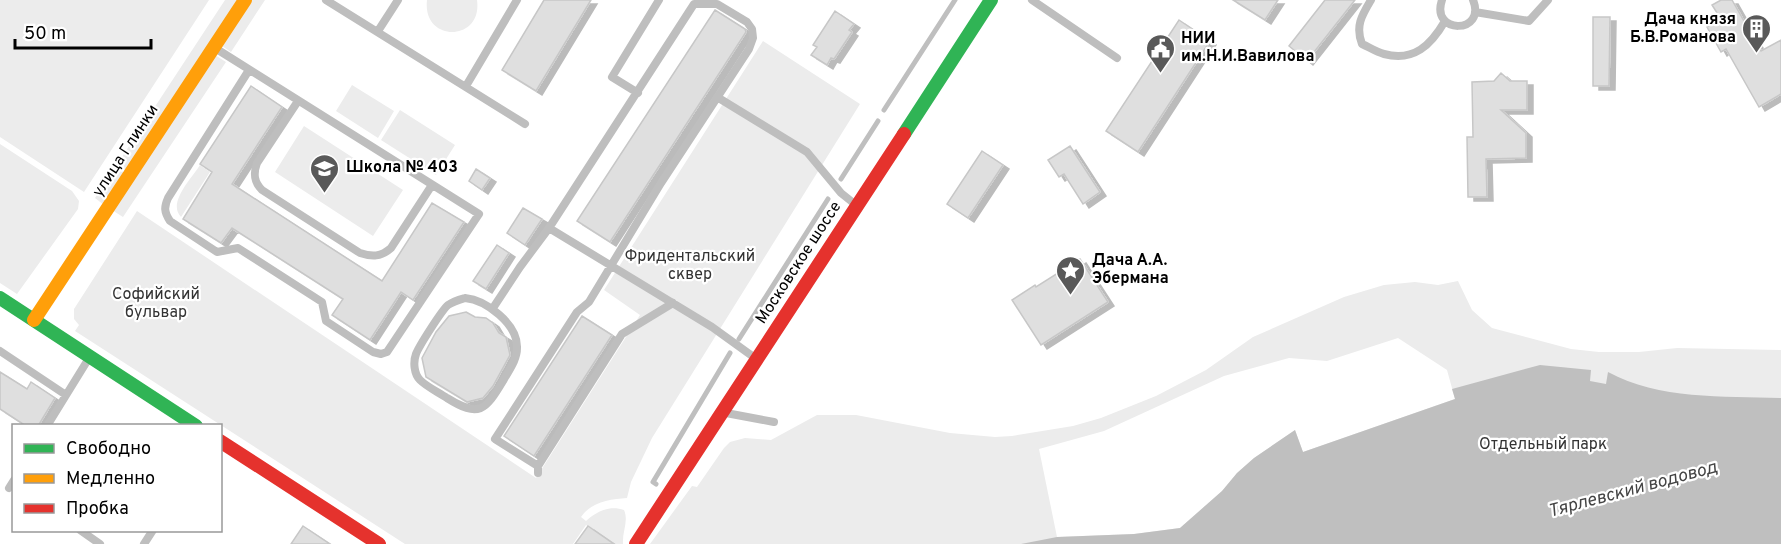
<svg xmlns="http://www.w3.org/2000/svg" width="1781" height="544" viewBox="0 0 1781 544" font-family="Overpass,sans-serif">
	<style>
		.green { fill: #ececec; fill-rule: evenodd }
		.water { fill: #bfbfbf }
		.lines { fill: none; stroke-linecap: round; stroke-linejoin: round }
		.stream { stroke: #bfbfbf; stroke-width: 5 }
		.building { fill: #dfdfdf; stroke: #c7c7c7; stroke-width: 1.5; filter: url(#shadow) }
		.lane { stroke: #bebebe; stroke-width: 8 }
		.fast { stroke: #30b455; stroke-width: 14 }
		.slow { stroke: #ff9f0a; stroke-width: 14 }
		.jam { stroke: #e5322d; stroke-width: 14 }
		.labels { text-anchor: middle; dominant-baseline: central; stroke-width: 4.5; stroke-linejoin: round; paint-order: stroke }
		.poi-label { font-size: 16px; font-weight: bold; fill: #000; stroke: #fff; text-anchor: start }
		.street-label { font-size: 16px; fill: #000; stroke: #fff }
		.park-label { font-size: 16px; fill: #333; stroke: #fff }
		.water-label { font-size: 18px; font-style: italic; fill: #444; stroke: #fff }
	</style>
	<defs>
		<filter id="shadow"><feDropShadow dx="6" dy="4" stdDeviation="0" flood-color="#0004"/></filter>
	</defs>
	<rect width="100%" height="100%" fill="#fff"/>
	<path class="green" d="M0,0h209l-125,192 -84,-55z
		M225,0h14l-135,205 -9,-7z
		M252,0h13l-34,52 -9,-6z
		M427,0h50c6,42 -55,43 -50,0z
		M763,41l97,63 -208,334 -21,44 -4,16c-17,1 -36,4 -46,19l5,4c11,-10 24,-16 38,-11 5,11 -2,22 -1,34h-10l-27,-19 -13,19h-168l-330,-213 4,-6 -5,-6v-10l63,-98 399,267 104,-163 -36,-25z
		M215,55l11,7 -103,155 -11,-7z
		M352,85l42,26 -16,27 -42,-27z
		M400,110l55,35 -19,30 -55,-35z
		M304,126l99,64 -30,46 -98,-64z
		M0,144l72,47 7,10 -1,8 -61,85 -17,-11z
		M200,165l10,7 -29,45c-14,-14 11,-39 19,-52z
		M1458,281l14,29 20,18 79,21 28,3h40l38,-4 104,2v194h-1131l42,-58 5,1 27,-39 6,-6 15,-4 26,2 46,-25h39l94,18 45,4 17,-1 61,-10 28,-8 55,-22 50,-26 47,-33 91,-40 40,-12 31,-3 23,3zM1398,338l49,32 8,29 -152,53 -8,-22 -41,28 -17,15 -15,18 -42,37 -46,6 -77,3 -18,-88 65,-18 120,-55 65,-18 38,3z"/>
	<path class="water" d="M1540,365l51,5 -1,11 16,3 2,-12c51,28 116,24 173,26v146h-760l36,-7 77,-3 46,-6 42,-37 15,-18 17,-15 41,-28 8,22 152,-53 -3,-10z"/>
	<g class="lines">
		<path class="stream" d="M884,110l71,-110
			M841,179l37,-58
			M739,339l89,-140
			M656,484l-3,-2 77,-129"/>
	</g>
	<path class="building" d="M544,0h47l-55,91 -34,-21z
		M1233,0h45l-13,20z
		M1325,0h30l-48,61 -18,-15z
		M1721,0h11l29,51 20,-11v54l-22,13 -33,-58 -5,3 -14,-25 14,-8 -9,-14z
		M715,10l30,19 1,3 -136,210 -33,-21z
		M835,11l19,13 -5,6 3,2 -18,27 -3,-1 -4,7 -16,-10 6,-8 -4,-2z
		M1593,17h17l-1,69h-16z
		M1179,20l31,21 -72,111 -32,-21z
		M1501,73l9,8h17v29h-26l25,23v25l-40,1 1,38h-19l-1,-60h6l-1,-55 22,-1z
		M251,86l31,21 -50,77 150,97 50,-78 32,19 -51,78 -12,-8 -31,48 -38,-25 11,-16 -111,-71 -11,15 -38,-24 29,-47 -12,-8z
		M1070,146l30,46 -17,12 -19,-30 -5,3 -11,-17z
		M982,151l21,14 -35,53 -21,-14z
		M476,169l14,9 -8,12 -13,-9z
		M523,208l19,11 -17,26 -18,-12z
		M497,245l12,8 -23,36 -13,-8z
		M1080,259l28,43 -67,43 -29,-45 23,-15 1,2z
		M466,312l9,5 11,1 7,5 6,10 7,4 4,18 -17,31 -10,12 -16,4 -41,-25 -4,-19 14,-26 13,-16z
		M582,316l30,19 -78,121 -30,-20z
		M0,372l27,17 4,-7 24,16 -17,28h-12l-26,-17z
		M303,526l27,18h-39z
		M588,526l26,18h-39z"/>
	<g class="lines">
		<path class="lane" d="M326,0l199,124
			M1032,0l85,58
			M1371,0c-9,15 -16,26 -9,44 7,3 14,8 22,10 30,8 47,-9 61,-33
			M1442,0c-12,35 45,34 31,0
			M1475,12l54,9 19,-21
			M378,31l20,-31
			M215,48l264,166 -92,138 -6,2 -8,-2 -47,-31 -4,-19 -84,-54 -21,4 -47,-31c-6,-9 -6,-14 -2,-23l81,-128
			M466,86l51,-86
			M638,93l-26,-16 47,-77
			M717,97l90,55 34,41 15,12
			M298,101l-41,62c-4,11 -3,19 5,27l98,63c12,4 21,4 31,-5l41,-63
			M549,228l163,99 43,31
			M465,298c21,2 53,26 52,50 0,12 -8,22 -14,33 -18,30 -24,37 -56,17 -9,-6 -20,-11 -27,-18 -6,-6 -7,-18 -4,-26 3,-8 26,-44 32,-49 6,-4 10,-5 17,-7z
			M493,308l27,-41 29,-39 145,-224h23l30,18 5,7 1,9 -4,11 -88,134 -72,119 -12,10 -82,127 43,27
			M0,351l66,44
			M726,413l48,9
			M47,426l42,-68
			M538,473v-7l84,-132 51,-31
			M9,488l5,-8
			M80,530l20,14
			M144,544l9,-14"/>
		<path class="fast" d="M904,134l87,-134
			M0,298l196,128"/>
		<path class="slow" d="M34,320l211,-320"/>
		<path class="jam" d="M220,441l159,103
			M636,544l268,-410"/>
	</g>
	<defs>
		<symbol id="building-pin" viewBox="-11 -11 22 30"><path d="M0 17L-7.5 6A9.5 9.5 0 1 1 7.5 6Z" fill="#595959" stroke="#fff"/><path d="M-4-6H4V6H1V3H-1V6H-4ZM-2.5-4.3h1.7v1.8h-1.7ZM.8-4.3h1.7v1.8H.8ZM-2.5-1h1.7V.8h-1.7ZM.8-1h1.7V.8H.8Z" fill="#fff"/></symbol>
		<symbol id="civic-pin" viewBox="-11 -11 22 30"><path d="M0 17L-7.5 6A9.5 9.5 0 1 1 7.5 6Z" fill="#595959" stroke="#fff"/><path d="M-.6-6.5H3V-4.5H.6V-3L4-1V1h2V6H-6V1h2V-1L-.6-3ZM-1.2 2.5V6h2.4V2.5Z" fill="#fff"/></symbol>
		<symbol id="school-pin" viewBox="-11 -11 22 30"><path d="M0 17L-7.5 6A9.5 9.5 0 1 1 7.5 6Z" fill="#595959" stroke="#fff"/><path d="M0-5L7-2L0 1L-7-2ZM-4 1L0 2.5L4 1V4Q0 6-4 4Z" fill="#fff"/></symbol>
		<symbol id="sight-pin" viewBox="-11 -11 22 30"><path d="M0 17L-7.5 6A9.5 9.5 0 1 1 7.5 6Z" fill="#595959" stroke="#fff"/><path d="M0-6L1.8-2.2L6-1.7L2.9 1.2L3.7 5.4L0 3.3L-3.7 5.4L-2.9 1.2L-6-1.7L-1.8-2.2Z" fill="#fff"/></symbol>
	</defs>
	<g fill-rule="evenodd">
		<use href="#building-pin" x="1740" y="12" width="33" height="45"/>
		<use href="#civic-pin" x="1144" y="32" width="33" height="45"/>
		<use href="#school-pin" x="308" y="152" width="33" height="45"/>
		<use href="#sight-pin" x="1054" y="254" width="33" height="45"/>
	</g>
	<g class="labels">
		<g class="poi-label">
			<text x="1736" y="20" text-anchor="end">Дача князя<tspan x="1736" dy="18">Б.В.Романова</tspan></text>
			<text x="1181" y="39">НИИ<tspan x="1181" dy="18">им.Н.И.Вавилова</tspan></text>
			<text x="346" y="168">Школа № 403</text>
			<text x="1092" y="261">Дача А.А.<tspan x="1092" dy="18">Эбермана</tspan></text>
		</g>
		<g class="street-label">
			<text transform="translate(126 151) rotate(-57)">улица Глинки</text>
			<text transform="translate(799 263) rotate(-57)">Московское шоссе</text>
		</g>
		<g class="park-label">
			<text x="690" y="257">Фридентальский<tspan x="690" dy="18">сквер</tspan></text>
			<text x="156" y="295">Софийский<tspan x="156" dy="18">бульвар</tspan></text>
			<text x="1543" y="445">Отдельный парк</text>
		</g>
		<g class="water-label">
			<text transform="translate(1633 490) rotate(-15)">Тярлевский водовод</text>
		</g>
	</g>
	<rect x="12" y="424" width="210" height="108" fill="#ffffff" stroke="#999999" stroke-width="1.5"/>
	<rect x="24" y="444" width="30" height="9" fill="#30b455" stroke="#999999" stroke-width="1.5"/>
	<text x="66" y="454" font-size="18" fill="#000000">Свободно</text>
	<rect x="24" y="474" width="30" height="9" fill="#ff9f0a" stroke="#999999" stroke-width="1.5"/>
	<text x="66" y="484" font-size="18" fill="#000000">Медленно</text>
	<rect x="24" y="504" width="30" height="9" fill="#e5322d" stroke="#999999" stroke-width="1.5"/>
	<text x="66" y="514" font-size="18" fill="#000000">Пробка</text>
	<path d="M15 39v9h136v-9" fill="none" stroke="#000000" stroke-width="3"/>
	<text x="24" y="39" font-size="18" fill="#000000" stroke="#ffffff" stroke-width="4.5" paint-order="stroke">50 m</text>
</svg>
